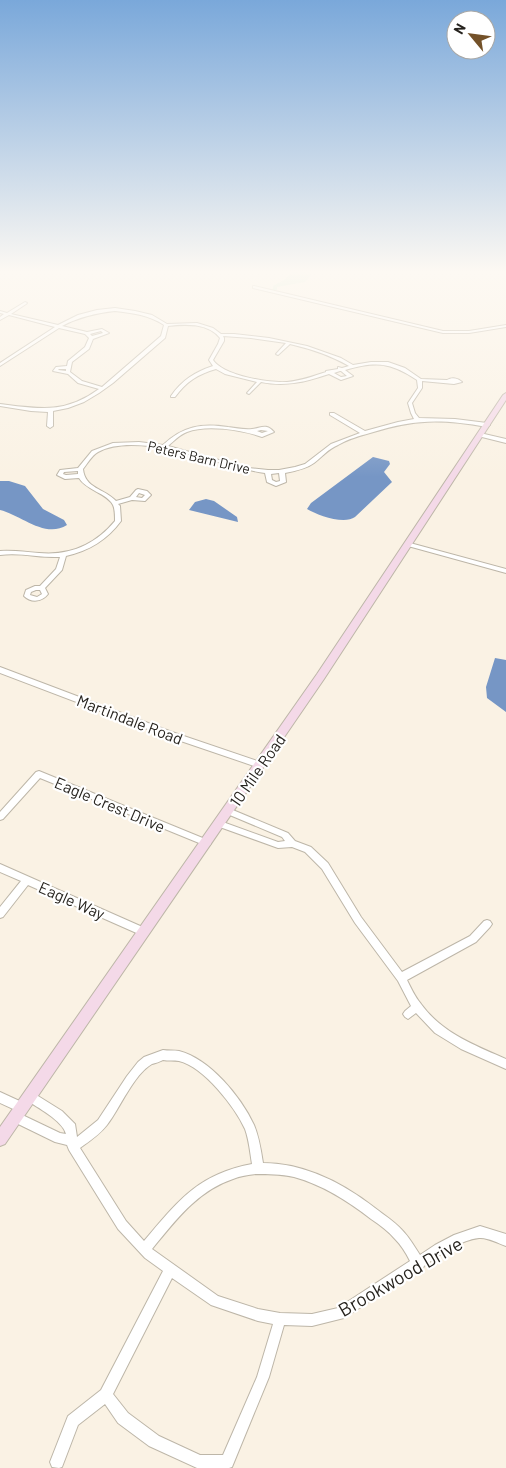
<svg xmlns="http://www.w3.org/2000/svg" width="506" height="1468" viewBox="0 0 506 1468" font-family="Barlow,sans-serif">
	<style>
		.green { fill: #c8e9cd }
		.water { fill: #7696c5 }
		.lines { fill: none; stroke-linecap: round; stroke-linejoin: round }
		.minor-casing { stroke: #bdb6a8; stroke-width: 2 }
		.tertiary-casing { stroke: #bdb6a8; stroke-width: 2 }
		.secondary-casing { stroke: #bdb6a8; stroke-width: 2 }
		.minor { fill: #fff; fill-rule: evenodd }
		.tertiary { fill: #fff; fill-rule: evenodd }
		.secondary { fill: #f4d9e8; fill-rule: evenodd }
		.labels { text-anchor: middle; dominant-baseline: central; stroke-width: 4.5; stroke-linejoin: round; paint-order: stroke }
		.far-street-label { font-size: 14px; fill: #26231e; stroke: #fff }
		.street-label { font-size: 16px; fill: #26231e; stroke: #fff }
		.near-street-label { font-size: 19px; fill: #26231e; stroke: #fff }
	</style>
	<rect width="100%" height="100%" fill="#faf2e4"/>
	<path class="green" d="M292,272h18l1,3 -6,7 -28,5v3h-4v-4l11,-6z"/>
	<path class="water" d="M373,457l16,4 1,3 -6,8 8,10 -37,35c-11,8 -38,-2 -48,-8l4,-6z
		M0,481h9l16,5 18,23 21,11 3,5c-22,14 -46,-10 -67,-15z
		M206,499l8,2 23,16 1,5 -49,-12 6,-8z
		M495,658l11,2v52l-19,-14 -1,-11z"/>
	<g class="lines">
		<defs>
			<path id="minor" d="M254,286l189,45h26l37,-6v2l-37,6h-26l-190,-45v-2z
				M25,302l2,1 -1,1 -15,10 47,11 20,-10 19,-5 18,-2 20,3 17,4 15,9 30,-1 16,5 8,6h13l35,4 38,8 34,12 12,7 18,-3h17l17,6 16,11 26,1c5,-3 11,-2 15,2l-8,2 -32,-3v7l-10,15 3,10 4,5 36,1 32,4 3,2 -3,2c-46,-8 -72,-8 -117,6 -11,3 -22,6 -32,12 -10,4 -16,12 -24,18 -8,6 -19,8 -29,10l1,9 -10,4 -9,-4 -2,-9c-46,-6 -125,-43 -167,-21 -6,3 -11,12 -15,17 2,20 21,19 33,32l14,-4 6,-7 2,-1 9,2 4,4 -6,6 -13,-1 -14,4 2,2 1,15c-14,19 -32,30 -55,35l-4,14 -17,18 3,6c-6,8 -17,9 -24,2l2,-6 9,-4h5l16,-17 4,-12c-20,1 -40,-5 -60,-2v-4c13,-1 26,1 39,2 31,3 57,-9 76,-32 0,-5 0,-12 -2,-16 -6,-12 -26,-14 -34,-27l-14,1 -8,-4 3,-5 18,-2 14,-17 21,-8 26,-1 24,3c20,-19 38,-22 65,-18 8,1 17,3 24,2 9,-1 14,-6 22,3l-12,5c-20,-7 -55,-13 -75,-5 -8,3 -13,9 -19,14l80,22 20,2h11l16,-3 10,-3 26,-20 29,-11 -30,-18v-2h4l31,18 33,-9 16,-3 -3,-6 -3,-10 10,-15 -1,-8c-27,-18 -41,-19 -72,-10l8,6 -12,4 -12,-6c-24,8 -43,13 -68,8l-12,12 -2,-1 10,-11 -32,-8 -9,-5c-18,5 -30,13 -41,28h-4v-1c11,-16 24,-24 42,-30l-4,-6 9,-16 2,-6c-12,-15 -34,-14 -52,-12l-3,12 -52,45 -14,10 -15,9 -16,6 -15,3v15l-3,2 -3,-2 1,-14 -17,-1 -31,-5v-2c39,5 65,10 99,-15l-21,-6 -10,-9 -15,-3 3,-4 11,-1 1,-5 17,-14 4,-9 -4,-4 -26,-6 -59,38v-3l55,-36 -46,-12 -9,5v-3l4,-3 -4,-1v-2l7,2zM115,311c18,2 34,4 49,14l-3,11 -59,51 -20,-6 -12,-9 2,-10 17,-13 4,-10 16,-6 -7,-4 -15,3 -25,-6c17,-9 34,-13 53,-15zM101,331l2,2 -11,3 -2,-2zM223,336l28,2 35,5 -10,11 2,1 12,-11c21,5 40,11 59,22l-7,2 -4,-1v2l-12,2v1c-12,4 -26,9 -39,10 -18,1 -63,-6 -74,-22l11,-19v-3zM59,369h7v2l-8,-1zM340,371h1l6,5 -6,1 -7,-4zM261,430l7,1 -6,2 -5,-2zM78,471v3l-12,1 -3,-1 1,-2zM279,473l1,8 -4,1 -4,-2 -1,-6zM139,493l6,2 -3,3 -6,-1zM36,590h4l2,4 -5,3 -7,-2 1,-3z
				M480,433l26,6v4l-28,-7 -1,-1z
				M39,771l171,70 1,2 -1,2 -3,1 -3,-1 -164,-67 -37,41 -3,1v-8l36,-40z
				M228,808l60,25 7,8 16,6 17,16 33,54 41,55 68,-36 14,-15 3,-1 3,1 2,3 -2,3 -14,15 -69,38c4,8 8,17 14,24 21,29 53,41 85,55v10l-45,-20 -26,-16 -19,-20 -8,6 -3,-2 -2,-3 2,-3 6,-5 -13,-25 -43,-58 -33,-54 -17,-17 -13,-5 -14,1 -61,-22 -1,-2 1,-2 3,-1 58,21 7,-1 -3,-4 -57,-24 -1,-2 1,-2z
				M0,864l147,65 2,3 -2,3 -3,1 -3,-1 -113,-50 -25,32 -3,1v-11l21,-26 -21,-9z
				M163,1050c5,1 11,0 16,1 31,8 62,46 75,74 5,12 7,25 9,38 41,0 80,20 112,45 9,7 19,13 27,22 7,7 12,16 18,25l15,-10 19,-10 26,-9 26,8v12c-8,-3 -19,-9 -27,-8 -19,2 -40,17 -55,28l-1,2 -5,2 -74,48 -32,8 -28,-1 -15,52 -37,90 -3,1h-32l-48,-22 -31,-23 -13,-19 -27,21 -16,42 -3,1 -7,-1 -2,-5 18,-46 33,-26 62,-119 -18,-13 -27,-29 -49,-79 -2,-5 -12,-3 -43,-21 -1,-4 1,-4 4,-1 44,21 6,1c-3,-13 -29,-27 -40,-34l-1,-4 1,-4 4,-1 32,20 13,13 2,13 21,-17 29,-44 11,-14 6,-5zM163,1060c5,1 11,0 16,1 25,6 56,46 66,68 4,11 5,23 7,35 -54,10 -74,37 -108,77l-18,-20 -46,-73c10,-7 20,-14 27,-23 13,-17 27,-51 45,-61 3,-1 8,-2 11,-4zM256,1174c12,0 25,0 38,3 29,8 54,24 77,42 9,6 17,12 24,20 6,6 11,14 15,22l-72,47 -26,6 -32,-1 -22,-4 -40,-13 -66,-47c23,-28 45,-58 81,-70 7,-3 15,-4 23,-5zM172,1278l39,27 47,16 15,3 -16,53 -34,78h-23l-41,-19 -31,-23 -15,-19z
				M0,1092l26,12 1,4 -1,4 -4,1 -22,-10z"/>
			<path id="tertiary" d="M410,543l96,26v4l-98,-27 -2,-1z
				M0,667l172,65 91,31 2,2 -2,2 -3,1 -94,-32 -166,-63z"/>
			<path id="secondary" d="M506,393v7l-182,279 -319,465 -5,2v-19l317,-453 186,-279z"/>
		</defs>
		<use href="#minor" class="minor-casing"/>
		<use href="#tertiary" class="tertiary-casing"/>
		<use href="#secondary" class="secondary-casing"/>
		<use href="#minor" class="minor"/>
		<use href="#tertiary" class="tertiary"/>
		<use href="#secondary" class="secondary"/>
	</g>
	<linearGradient id="sky" x2="0" y2="1"><stop stop-color="#7aa8da"/><stop offset="0.57" stop-color="#fdf9f3"/><stop offset="1" stop-color="#fdf9f3" stop-opacity="0"/></linearGradient>
	<rect width="506" height="477" fill="url(#sky)"/>
	<g class="labels">
		<g class="far-street-label">
			<text transform="translate(199 457) rotate(13)">Peters Barn Drive</text>
		</g>
		<g class="street-label">
			<text transform="translate(130 719) rotate(21)">Martindale Road</text>
			<text transform="translate(257 770) rotate(-55)">10 Mile Road</text>
			<text transform="translate(110 804) rotate(23)">Eagle Crest Drive</text>
			<text transform="translate(72 900) rotate(24)">Eagle Way</text>
		</g>
		<g class="near-street-label">
			<text transform="translate(400 1276) rotate(-30)">Brookwood Drive</text>
		</g>
	</g>
	<g transform="translate(471 35) rotate(299)"><circle r="24" fill="#ffffff" stroke="#a8a7a5"/>
	<path d="M0-4L9 19L0 12L-9 19Z" fill="#735129"/>
	<text y="-8" font-size="14" font-weight="bold" text-anchor="middle" fill="#26231e">N</text>
	</g>
</svg>
